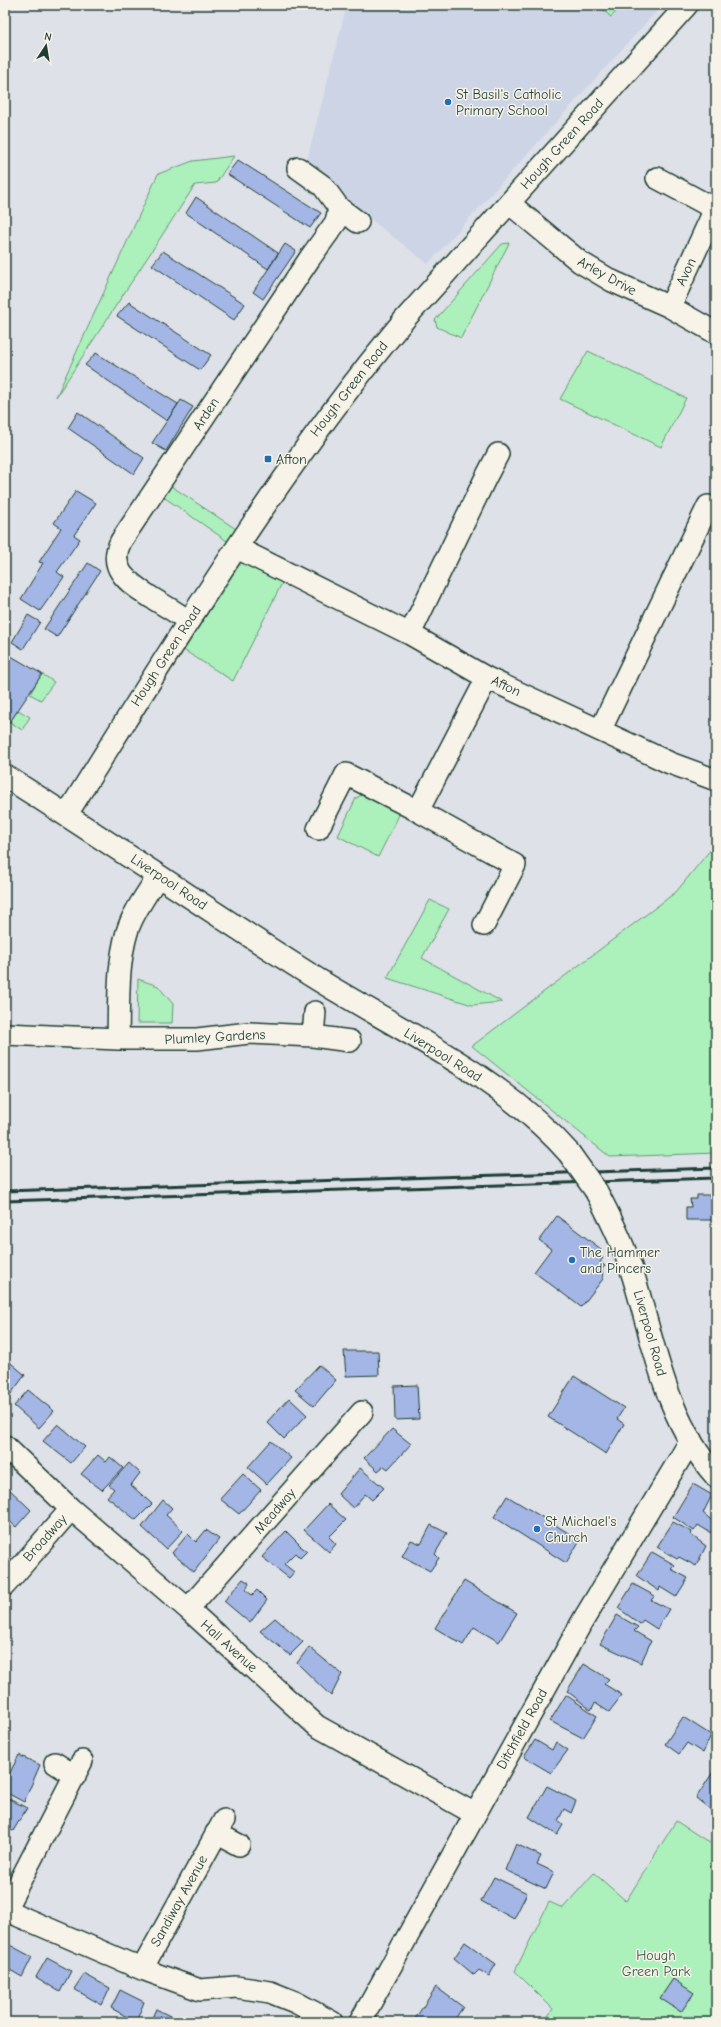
<svg xmlns="http://www.w3.org/2000/svg" width="721" height="2027" viewBox="0 0 721 2027" font-family="'Comic Neue',sans-serif">
	<style>
		.built { fill: #ccd4e6 }
		.green { fill: #acf0bb; stroke: #669678 }
		.building { fill: #a3b6e5; stroke: #1f3d34 }
		.lines { fill: none; stroke-linecap: round; stroke-linejoin: round }
		.minor-casing { stroke: #1f3d34; stroke-width: 24 }
		.major-casing { stroke: #1f3d34; stroke-width: 25 }
		.minor { stroke: #f7f3e8; stroke-width: 21 }
		.major { stroke: #f7f3e8; stroke-width: 22 }
		.rail { stroke: #1f3d34; stroke-width: 3 }
		.major-bridge-casing { stroke: #1f3d34; stroke-width: 25; stroke-linecap: butt }
		.major-bridge { stroke: #f7f3e8; stroke-width: 22 }
		.poi-dot { fill: #1f6fb2; stroke: #f7f3e8; stroke-width: 1.5 }
		.labels { text-anchor: middle; dominant-baseline: central; stroke-width: 3; stroke-linejoin: round; paint-order: stroke }
		.poi-label { font-size: 14px; fill: #1f3d34; stroke: #f7f3e8; text-anchor: start }
		.street-label { font-size: 14px; fill: #1f3d34; stroke: #f7f3e8 }
		.park-label { font-size: 14px; fill: #345848; stroke: #f7f3e8 }
	</style>
	<rect width="100%" height="100%" fill="#dee1e7"/>
	<filter id="ink" filterUnits="userSpaceOnUse"><feTurbulence type="fractalNoise" baseFrequency=".025" numOctaves="2"/><feDisplacementMap in="SourceGraphic" scale="8" xChannelSelector="R" yChannelSelector="G"/><feConvolveMatrix kernelMatrix="1 2 1 2 8 2 1 2 1" color-interpolation-filters="sRGB"/></filter>
	<g filter="url(#ink)">
		<path class="built" d="M347,5h315l-234,259 -123,-96z"/>
		<path class="green" d="M598,5h24l-11,12z
			M234,156l-18,27 -21,2 -139,212 102,-223 35,-13z
			M509,243l-48,95 -24,-11 -2,-7 67,-76z
			M588,351l98,47 -25,49 -101,-48z
			M162,480l83,55 -8,13 50,25 -54,108 -59,-37 63,-96 -82,-57z
			M42,674l12,8 -13,18 -11,-6z
			M18,710l12,7 -8,13 -12,-8z
			M364,794l36,19 -22,44 -40,-21 18,-38z
			M716,843v310l-106,4 -138,-111 204,-154z
			M430,900l19,9 -27,49 80,44 -30,3 -85,-27z
			M138,979l20,7 15,18 -1,19h-35z
			M676,1821l40,26v175h-172l9,-13 -38,-38 34,-69 14,6 31,-35 32,28z"/>
		<path class="building" d="M238,160l83,53 -11,15 -83,-54z
			M196,197l82,56 -10,16 -82,-56z
			M285,244l11,7 -33,48 -10,-7z
			M163,251l82,53 -11,16 -82,-55z
			M129,302l82,53 -11,15 -83,-54z
			M96,353l82,51 -11,17 -82,-56z
			M181,400l12,7 -27,44 -14,-8z
			M78,412l66,46 -10,16 -66,-46z
			M76,491l20,12 -22,32 6,4 -23,33 7,5 -24,34 -19,-12 22,-36 -4,-1 22,-34 -7,-5z
			M88,563l12,8 -43,66 -13,-8z
			M28,615l12,7 -17,27 -11,-7z
			M11,656l31,18 -32,48 -5,-3v-55z
			M697,1195h19v25h-30v-13h5l-1,-8h7z
			M557,1216l44,33 -4,5 6,4 -3,4 5,4 -3,3 1,10 -22,28 -47,-35 17,-23 -12,-9z
			M344,1351h34l1,24 -33,1z
			M5,1358l20,17 -18,24 -2,-1z
			M319,1365l17,15 -22,26 -19,-16z
			M574,1376l50,32 -7,11 7,5 -18,30 -58,-37z
			M417,1385l2,34 -24,1 -1,-34z
			M28,1390l26,21 -15,17 -25,-22z
			M289,1398l18,17 -23,24 -17,-17z
			M58,1424l27,23 -14,16 -28,-22z
			M392,1429l19,15 -23,25 -4,-3 -6,5 -14,-13z
			M271,1441l20,17 -24,26 -19,-17z
			M98,1455l8,7 4,-5 13,11 -21,22 -21,-16z
			M129,1463l11,10 -9,12 21,19 -16,16 -29,-23 7,-8 -5,-4z
			M360,1468l24,20 -12,12 -7,-6 -12,14 -15,-14z
			M243,1474l18,16 -22,24 -19,-15z
			M693,1484l19,11 -9,18 13,11 -5,9 -13,-8 -4,6 -21,-14z
			M5,1485l26,25 -15,17 -11,-10z
			M507,1496l73,44 -14,23 -72,-46z
			M163,1500l9,8 -6,7 17,16 -17,18 -24,-22z
			M328,1504l18,16 -17,17 7,7 -7,8 -25,-22z
			M673,1522l19,10 -1,3 15,11 -10,20 -17,-9 -2,2 -20,-12z
			M431,1525l16,8 -12,21 4,4 -9,13 -28,-15 9,-16 10,4z
			M206,1530l13,9 -25,33 -22,-19 16,-19 8,8z
			M286,1531l15,15h-1l7,5 -7,7 -5,-5 -11,11 10,8 -5,6 -27,-21z
			M652,1552l23,13 -4,4 17,9 -12,19 -16,-10 -1,4 -22,-15z
			M243,1579l6,4 -3,7 6,5 5,-5 10,10 -17,23 -26,-22z
			M464,1581l53,32 -18,29 -25,-15 -11,18 -28,-17z
			M633,1584l22,12 -4,4 18,9 -12,20 -14,-9 -3,4 -22,-16z
			M617,1615l21,12 -4,4 17,10 -10,22 -41,-19z
			M275,1618l28,24 -13,13 -30,-24z
			M309,1647l33,27 -11,22 -34,-33z
			M584,1664l25,15 -5,5 18,11 -13,17 -14,-9 -4,7 -24,-19z
			M566,1695l31,21 -14,22 -33,-17z
			M683,1717l28,18 -8,18 -16,-10 -8,11 -14,-10z
			M535,1740l17,10 4,-8 12,8 -17,23 -27,-16z
			M19,1755l21,10 -16,37 -19,-10v-10z
			M715,1769l1,37 -4,5 -16,-13z
			M547,1786l29,15 -5,12 -7,-4 -6,12 5,4 -6,10 -28,-18z
			M5,1797l22,11 -14,23 -8,-4z
			M516,1844l25,12 -4,8 17,8 -8,17 -41,-19z
			M494,1877l33,16 -13,26 -33,-18z
			M465,1942l31,22 -7,12 -10,-6 -5,5 -20,-17z
			M6,1943l26,14 -10,20 -17,-10z
			M47,1958l24,13 -11,21 -24,-15z
			M84,1974l26,14 -8,17 -28,-16z
			M673,1979l21,14 -13,19 -21,-14z
			M436,1987l27,20 -10,15h-40z
			M120,1990l24,12 -8,20 -25,-14z
			M156,2009l24,12v1h-30z
			M191,2016l11,6h-15z"/>
		<g class="lines">
			<defs>
				<path id="minor" d="M298,168l25,18 16,22 19,14
					M657,178l58,31 -45,98
					M509,203l71,59 32,19 58,26 46,26
					M237,548l173,86 77,44 183,85 46,17
					M189,621c-12,-8 -25,-16 -37,-23 -21,-14 -46,-28 -31,-57l189,-283 26,-36 3,-14
					M410,634l75,-155 13,-25
					M601,729l107,-223
					M418,811l69,-133
					M67,814c106,-168 209,-340 337,-494l283,-315
					M318,829l28,-55 72,37 97,54 -31,60
					M5,1034l113,5h79l52,-6 64,3 37,5
					M313,1036l2,-24
					M118,1039c1,-35 -1,-73 9,-107 6,-20 20,-38 31,-56
					M5,1446l66,63 117,100 129,117 158,88
					M5,1585l66,-76
					M188,1609l174,-197
					M55,1763l20,13
					M216,1833l23,12
					M5,1910l137,59 58,21 36,-3 34,5 25,10 37,20
					M5,1910l77,-149
					M142,1969l82,-149
					M360,2022l222,-400 109,-182"/>
				<path id="major" d="M5,776c105,66 207,137 312,203 86,53 185,98 252,174
					M596,1191c15,28 29,56 38,87 21,69 32,142 82,198"/>
			</defs>
			<use href="#minor" class="minor-casing"/>
			<use href="#major" class="major-casing"/>
			<use href="#minor" class="minor"/>
			<use href="#major" class="major"/>
			<path class="rail" d="M5,1191l711,-23
				M5,1201l711,-23"/>
			<defs>
				<path id="major-bridge" d="M569,1153l27,38"/>
			</defs>
			<use href="#major-bridge" class="major-bridge-casing"/>
			<use href="#major-bridge" class="major-bridge"/>
		</g>
	</g>
	<g class="poi-dot">
		<circle cx="448" cy="102" r="4"/>
		<rect x="264" y="455" width="8" height="8" rx="2"/>
		<circle cx="572" cy="1260" r="4"/>
		<circle cx="537" cy="1529" r="4"/>
	</g>
	<g class="labels">
		<g class="poi-label">
			<text x="456" y="94">St Basil's Catholic<tspan x="456" dy="16">Primary School</tspan></text>
			<text x="276" y="459">Afton</text>
			<text x="580" y="1252">The Hammer<tspan x="580" dy="16">and Pincers</tspan></text>
			<text x="545" y="1521">St Michael's<tspan x="545" dy="16">Church</tspan></text>
		</g>
		<g class="street-label">
			<text transform="translate(562 144) rotate(-48)">Hough Green Road</text>
			<text transform="translate(686 272) rotate(-65)">Avon</text>
			<text transform="translate(607 276) rotate(29)">Arley Drive</text>
			<text transform="translate(349 389) rotate(-52)">Hough Green Road</text>
			<text transform="translate(206 414) rotate(-57)">Arden</text>
			<text transform="translate(166 656) rotate(-57)">Hough Green Road</text>
			<text transform="translate(506 686) rotate(25)">Afton</text>
			<text transform="translate(169 882) rotate(34)">Liverpool Road</text>
			<text transform="translate(215 1037) rotate(-3)">Plumley Gardens</text>
			<text transform="translate(443 1055) rotate(32)">Liverpool Road</text>
			<text transform="translate(650 1333) rotate(74)">Liverpool Road</text>
			<text transform="translate(275 1511) rotate(-49)">Meadway</text>
			<text transform="translate(45 1538) rotate(-48)">Broadway</text>
			<text transform="translate(229 1646) rotate(42)">Hall Avenue</text>
			<text transform="translate(522 1729) rotate(-61)">Ditchfield Road</text>
			<text transform="translate(179 1901) rotate(-61)">Sandiway Avenue</text>
		</g>
		<g class="park-label">
			<text x="656" y="1955">Hough<tspan x="656" dy="16">Green Park</tspan></text>
		</g>
	</g>
	<rect width="721" height="2027" fill="none" stroke="#f7f3e8" stroke-width="20"/>
	<rect x="10" y="10" width="701" height="2007" fill="none" stroke="#1f3d34" stroke-width="1.5" filter="url(#ink)"/>
	<g transform="translate(46 46) rotate(12)" stroke="#f7f3e8" stroke-width="3" paint-order="stroke">
	<path d="M0-3L7 15L0 10L-7 15Z" fill="#1f3d34"/>
	<text y="-6" font-size="11" font-weight="bold" text-anchor="middle" fill="#1f3d34">N</text>
	</g>
</svg>
